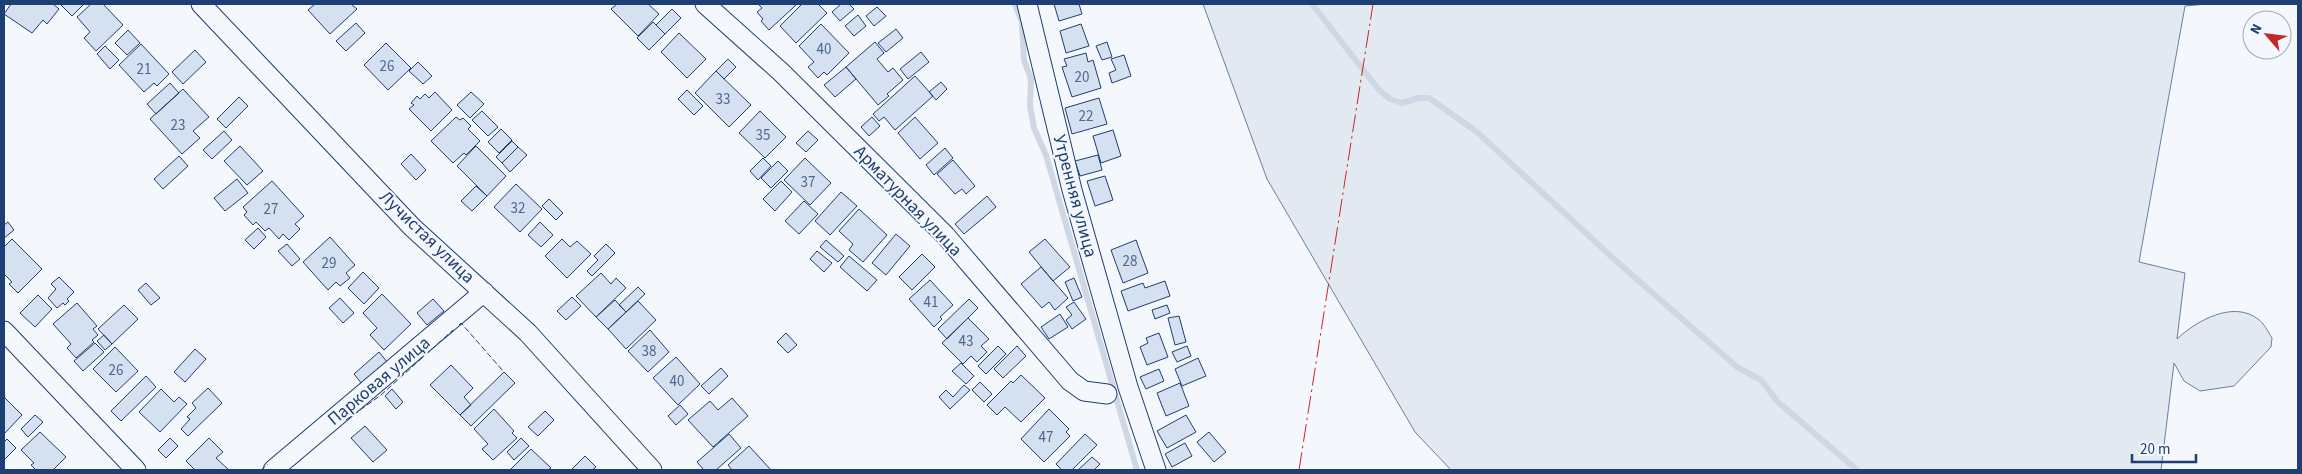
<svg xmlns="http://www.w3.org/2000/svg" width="2302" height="474" viewBox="0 0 2302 474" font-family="'Source Sans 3',sans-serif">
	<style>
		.green { fill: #e3e9f0; stroke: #687fa3 }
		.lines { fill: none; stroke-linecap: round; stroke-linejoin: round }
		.stream { stroke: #cfd7e4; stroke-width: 6 }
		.building { fill: #d5e0f0; stroke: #1d3f73 }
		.street-casing { stroke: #1d3f73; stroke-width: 21 }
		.street { stroke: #f4f7fb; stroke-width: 19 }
		.fence { stroke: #1d3f73; stroke-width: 1; stroke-dasharray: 6 2.5; stroke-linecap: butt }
		.power { stroke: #c62828; stroke-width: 1; stroke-dasharray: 18 4 2.5 4; stroke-linecap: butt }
		.labels { text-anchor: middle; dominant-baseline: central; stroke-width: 4; stroke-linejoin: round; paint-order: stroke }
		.number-label { font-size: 15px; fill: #4b6792 }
		.street-label { font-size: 18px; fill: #1d3f73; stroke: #f4f7fb }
	</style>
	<rect width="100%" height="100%" fill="#f4f7fb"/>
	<path class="green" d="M1203,4h1004l-22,2 -46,256 46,11 -8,66c19,-18 56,-39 81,-20 6,4 10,13 14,19l-1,9 -37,39 -34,5 -16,-10 -10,-18 -13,107h-710l-36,-38 -148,-253z"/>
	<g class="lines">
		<path class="stream" d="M1015,4l7,18 2,38 7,19 -1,27 4,22 12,27 91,315
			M1312,4l67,86 11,9 12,4 17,-5h10l48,34 138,128 122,107 24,13 17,22 79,68"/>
	</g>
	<path class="building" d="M11,4h42l6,5 -12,15 -4,-4 -11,13 -28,-19z
		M60,4h24l-12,12z
		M91,4h12l20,21 -27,26 -12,-13 6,-6 -13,-15z
		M315,4h36l6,5 -27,25 -22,-24z
		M617,4h31l11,10 -21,22 -27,-27z
		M758,4h39l-28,26 -8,-9 2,-2 -6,-7 5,-4z
		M802,4h16l9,9 -31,30 -16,-17z
		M841,4h8l5,5 -14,12 -8,-9z
		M1054,4h25l3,10 -23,7z
		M877,7l9,9 -12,10 -8,-10z
		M672,9l9,9 -16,16 -9,-9z
		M858,15l8,11 -12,10 -9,-10z
		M653,22l12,12 -16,16 -12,-12z
		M356,23l9,10 -19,18 -10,-10z
		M821,24l28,29 -22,22 -3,-3 -6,6 -10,-11 6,-5 -15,-16z
		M1081,24l8,22 -23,7 -6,-22z
		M896,29l7,9 -17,14 -8,-9z
		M128,30l12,13 -13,12 -12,-12z
		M679,33l27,26 -19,19 -26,-26z
		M875,42l9,11 -7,6 11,13 5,-4 10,12 -16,14 2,2 -11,9 -32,-38z
		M1107,42l5,15 -10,3 -6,-14z
		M386,43l25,25 -23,22 -24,-25z
		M141,44l28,30 -12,12 -3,-3 -10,9 -25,-27z
		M105,46l14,14 -9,9 -13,-15z
		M195,50l11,12 -23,22 -11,-12z
		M921,52l8,10 -21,17 -8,-10z
		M1086,53l2,9 5,-2 8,28 -29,9 -10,-30 5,-1 -3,-7z
		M1124,55l7,21 -19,7 -3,-10 7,-3 -5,-11z
		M728,59l8,8 -12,12 -8,-8z
		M418,62l14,14 -9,8 -14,-13z
		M846,67l10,12 -21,18 -11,-12z
		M716,71l35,34 -22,22 -34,-34z
		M915,76l18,20 -38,34 -11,-13 -5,4 -6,-7z
		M941,82l6,7 -11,11 -7,-8z
		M170,83l9,10 -23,21 -9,-10z
		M183,89l26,28 -16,14 7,7 -18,16 -32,-35z
		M687,90l16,16 -9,9 -16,-16z
		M435,92l17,18 -21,21 -22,-22 5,-4 -3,-2 6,-7 3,3 5,-5 4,4z
		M471,92l13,12 -14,14 -13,-13z
		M239,97l9,9 -22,22 -9,-9z
		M1099,98l8,26 -35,10 -7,-26z
		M482,111l16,16 -10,9 -16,-16z
		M760,111l26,26 -21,21 -26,-25z
		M456,117l4,3 3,-2 8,8 -3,3 12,12 -14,14 -2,-2 -11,10 -22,-22z
		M872,117l8,9 -11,10 -8,-9z
		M915,117l23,26 -18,16 -22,-26z
		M501,129l11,11 -13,13 -11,-11z
		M1113,130l8,26 -20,7 -8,-27z
		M224,131l8,9 -20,19 -9,-9z
		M808,131l10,9 -12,12 -10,-9z
		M512,141l6,6 -16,16 -6,-6z
		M240,146l23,25 -16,14 -23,-24z
		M476,146l30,30 -19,20 -30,-30z
		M518,147l9,8 -17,17 -8,-9z
		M945,148l8,10 -19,17 -8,-10z
		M411,154l15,16 -10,10 -15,-16z
		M1098,155l4,15 -22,6 -5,-15z
		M179,156l9,10 -25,23 -9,-10z
		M763,158l8,8 -13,14 -8,-9z
		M805,158l26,25 -21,22 -26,-25z
		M953,160l22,26 -9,8 -4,-5 -7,5 -18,-20z
		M778,161l10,10 -17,17 -10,-10z
		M1105,176l8,24 -18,6 -8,-25z
		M237,179l11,14 -23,18 -11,-13z
		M272,181l32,35 -9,8 5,5 -11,11 -6,-6 -4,5 -10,-11 -4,3 -9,-9 -3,3 -9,-10 3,-3 -4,-5z
		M781,181l11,11 -17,19 -12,-12z
		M516,184l26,25 -22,23 -26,-25z
		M476,186l11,10 -15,15 -11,-10z
		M841,192l16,14 -27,29 -15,-14z
		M987,196l9,11 -32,27 -9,-10z
		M549,199l14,14 -7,7 -14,-14z
		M804,201l14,13 -19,20 -14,-13z
		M859,209l28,26 -24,27 -14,-12 4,-6 -14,-13z
		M8,222l6,8 -10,8v-13z
		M540,222l13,13 -12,12 -13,-12z
		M258,228l8,9 -12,12 -9,-9z
		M896,234l14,12 -24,29 -14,-12z
		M330,237l25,28 -9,8 4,5 -10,8 -4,-4 -8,8 -25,-28z
		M12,239l30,30 -24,24 -9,-9 3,-2 -8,-8v-27z
		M562,239l8,8 7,-6 14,13 -24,24 -22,-22z
		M1045,239l25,28 -17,14 -24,-29z
		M826,240l18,16 -6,6 -18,-15z
		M1136,240l12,33 -25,10 -12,-33z
		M287,244l13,15 -8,7 -14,-15z
		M606,244l9,9 -23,23 -5,-5 11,-11 -4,-4z
		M817,251l15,12 -8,9 -14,-13z
		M922,254l13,13 -23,23 -13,-13z
		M849,256l28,24 -10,11 -27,-24z
		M1041,267l27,31 -13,12 -6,-8 -7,6 -21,-24z
		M363,272l16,16 -15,16 -16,-16z
		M601,273l10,11 5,-6 10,10 -30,29 -20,-21z
		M59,277l15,15 -7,7 2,2 -4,4 -2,-2 -6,5 -9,-10 8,-9 -5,-5z
		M1074,278l8,19 -9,4 -8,-19z
		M930,280l23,25 -13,12 2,2 -8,8 -25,-28z
		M1165,281l5,15 -42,15 -7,-20 22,-8 2,5z
		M146,283l14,15 -9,7 -13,-15z
		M638,287l7,7 -19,18 -7,-7z
		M382,294l29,30 -27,26 -14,-15 7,-7 -14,-15z
		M38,295l14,14 -17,18 -15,-14z
		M572,297l9,9 -15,14 -9,-9z
		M340,298l14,15 -11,10 -14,-15z
		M433,299l11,12 -17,14 -10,-12z
		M969,299l9,9 -31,31 -9,-10z
		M615,300l11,12 -18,17 -12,-12z
		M638,301l18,19 -30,29 -18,-20z
		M1074,302l12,17 -14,10 -6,-9 6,-5 -6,-8z
		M77,303l20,23 -4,3 5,6 -6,5 2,2 -18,16 -9,-10 4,-4 -18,-20z
		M124,305l14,14 -26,25 -14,-15z
		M1167,305l3,8 -15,6 -3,-9z
		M1060,314l8,13 -19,12 -8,-12z
		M1179,316l7,26 -11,3 -7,-27z
		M968,318l21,21 -8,7 6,6 -10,10 -6,-6 -8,8 -21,-21z
		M650,330l19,22 -21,20 -20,-21z
		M786,333l11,12 -9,8 -11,-11z
		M1159,333l9,24 -21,8 -7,-18 8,-4 -2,-5z
		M104,335l8,9 -7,6 -8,-9z
		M95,343l9,9 -21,19 -9,-10z
		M998,346l8,8 -20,20 -8,-8z
		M1017,346l9,10 -23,22 -9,-9z
		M1187,346l4,10 -14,6 -5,-10z
		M115,347l23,24 -22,21 -23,-23z
		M195,349l11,10 -21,23 -11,-10z
		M379,352l9,11 -26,21 -8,-10z
		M676,357l24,27 -22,21 -25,-27z
		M1198,358l8,18 -24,10 -7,-17z
		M961,363l13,13 -8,8 -14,-13z
		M451,365l22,23 -9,9 7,8 -11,10 -30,-30z
		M721,368l7,8 -19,18 -8,-8z
		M1159,369l5,12 -18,8 -6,-12z
		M504,372l11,11 -44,43 -11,-11z
		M1021,375l24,23 -24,24 -16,-15 -8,8 -10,-10 24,-24 2,2z
		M146,376l10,11 -35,34 -10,-10z
		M980,382l12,12 -8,8 -12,-12z
		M1180,383l9,23 -23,10 -9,-23z
		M964,385l6,5 -20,19 -11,-12 7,-7 7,7z
		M208,388l14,15 -34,33 -7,-7 9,-10 -3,-2 9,-9 -4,-5z
		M161,389l13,13 5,-5 8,7 -27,28 -21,-20z
		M392,389l11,13 -7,7 -11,-13z
		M4,397l18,18 -18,19z
		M732,398l16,18 -35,31 -25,-27 22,-19 8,9z
		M680,405l8,9 -12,11 -8,-9z
		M494,409l20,22 -2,2 5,5 -24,22 -11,-11 6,-5 -14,-15z
		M1049,409l20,20 -3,3 4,4 -26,26 -23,-23z
		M545,411l9,9 -16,16 -10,-9z
		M35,415l8,7 -15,15 -7,-8z
		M1186,415l10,17 -29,16 -10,-17z
		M365,426l22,24 -14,12 -22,-24z
		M40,432l26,25 -13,13h-17l-5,-5 3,-2 -13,-13z
		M1209,432l17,20 -12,10 -17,-20z
		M729,434l12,14 -25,22h-12l-7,-8z
		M1085,434l12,11 -25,25h-10l-6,-6z
		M170,438l8,8 -12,12 -8,-8z
		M209,438l14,14 -7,6 13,12h-34l-9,-9z
		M521,438l8,8 -15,14 -7,-8z
		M7,439l9,9 -12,12v-18z
		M1185,443l7,13 -20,11 -7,-13z
		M749,446l22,24h-39l-4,-5z
		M531,449l20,19 -3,2h-38z
		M585,456l11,11 -4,3h-21z
		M1092,457l8,7 -6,6h-16z"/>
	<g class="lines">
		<defs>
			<path id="street" d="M201,4l211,223 116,106 124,137
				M705,4l76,68 164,163 125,146 14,10 23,3
				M1027,4l45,186 56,197 28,83
				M4,331l132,139
				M273,470l211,-178"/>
		</defs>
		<use href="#street" class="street-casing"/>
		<use href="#street" class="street"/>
		<path class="fence" d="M459,325l2,-2 43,49
			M346,420l35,-25 72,-65
			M261,470l7,-6"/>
		<path class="power" d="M1299,470l74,-466"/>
	</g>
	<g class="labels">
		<g class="number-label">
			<text x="824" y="49">40</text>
			<text x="387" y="66">26</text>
			<text x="144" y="69">21</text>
			<text x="1082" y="77">20</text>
			<text x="723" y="99">33</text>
			<text x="1086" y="116">22</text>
			<text x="178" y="125">23</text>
			<text x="763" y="135">35</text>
			<text x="808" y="182">37</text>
			<text x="518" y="208">32</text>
			<text x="271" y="209">27</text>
			<text x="1130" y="261">28</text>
			<text x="329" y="263">29</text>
			<text x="931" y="302">41</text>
			<text x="966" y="341">43</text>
			<text x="649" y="351">38</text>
			<text x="116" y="370">26</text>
			<text x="677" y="381">40</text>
			<text x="1046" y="437">47</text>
		</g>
		<g class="street-label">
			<text transform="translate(1075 196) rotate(75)">Утренняя улица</text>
			<text transform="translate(908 201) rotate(46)">Арматурная улица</text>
			<text transform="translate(427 237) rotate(44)">Лучистая улица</text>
			<text transform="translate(379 381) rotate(-40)">Парковая улица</text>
		</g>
	</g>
	<rect width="2302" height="474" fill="none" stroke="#1d3f73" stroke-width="10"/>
	<g transform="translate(2267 35) rotate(298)"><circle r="24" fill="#f4f7fb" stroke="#9eadc5"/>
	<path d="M0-4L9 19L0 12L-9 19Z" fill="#c62828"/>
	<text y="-8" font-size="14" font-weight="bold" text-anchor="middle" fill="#1d3f73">N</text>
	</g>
	<path d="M2132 454v8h64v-8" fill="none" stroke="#1d3f73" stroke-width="2.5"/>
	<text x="2140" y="454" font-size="15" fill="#1d3f73" stroke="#f4f7fb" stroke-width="4" paint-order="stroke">20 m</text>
</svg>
